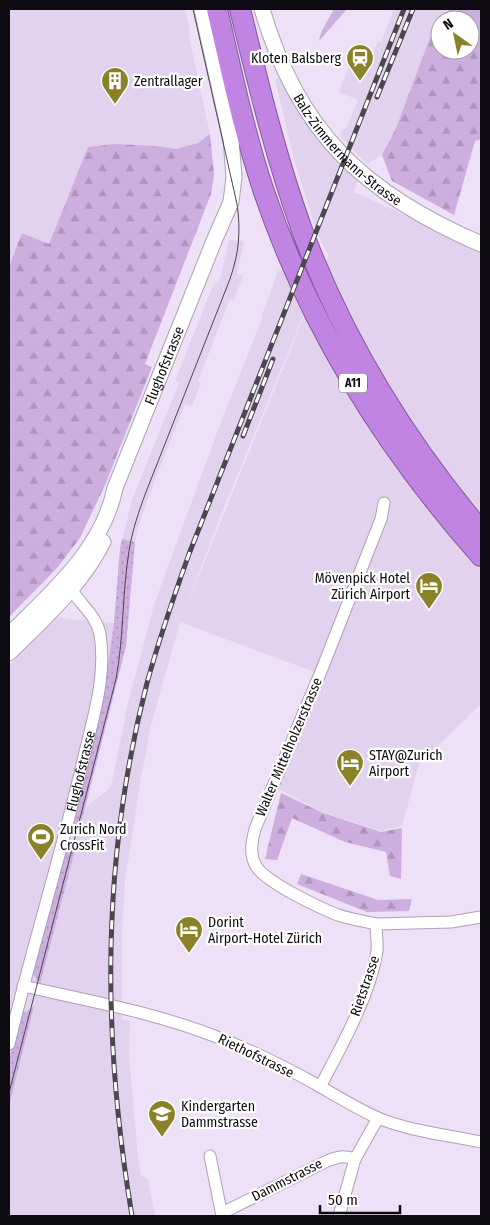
<svg xmlns="http://www.w3.org/2000/svg" width="490" height="1225" viewBox="0 0 490 1225" font-family="'Fira Sans Condensed',sans-serif">
	<style>
		.built { fill: #e3d2ee }
		.grass { fill: url(#grass-dots) }
		.forest { fill: url(#forest-firs) }
		.lines { fill: none; stroke-linecap: round; stroke-linejoin: round }
		.street-casing { stroke: #aea1b6; stroke-width: 13 }
		.secondary-casing { stroke: #aea1b6; stroke-width: 17 }
		.highway-casing { stroke: #82599a; stroke-width: 22 }
		.street { stroke: #fff; stroke-width: 11 }
		.secondary { stroke: #fff; stroke-width: 15 }
		.highway { stroke: #c184e3; stroke-width: 20 }
		.tram { stroke: #4d4651; stroke-width: 1 }
		.rail-casing { stroke: #4d4651; stroke-width: 5 }
		.rail { stroke: #fff; stroke-width: 3; stroke-dasharray: 9; stroke-linecap: butt }
		.labels { text-anchor: middle; dominant-baseline: central; stroke-width: 4.5; stroke-linejoin: round; paint-order: stroke }
		.shield { fill: #fff; stroke: #565458; stroke-width: 1 }
		.shield-label { font-size: 12px; font-weight: bold; fill: #0e0a11 }
		.poi-label { font-size: 14px; fill: #0e0a11; stroke: #fff; text-anchor: start }
		.street-label { font-size: 14px; fill: #0e0a11; stroke: #fff }
	</style>
	<defs>
		<pattern id="grass-dots" width="8" height="8" patternUnits="userSpaceOnUse" patternTransform="scale(1.25)"><rect width="8" height="8" fill="#ccaedf"/><path d="M2 2h.1M6 6h.1" fill="none" stroke="#ae94be" stroke-width="1.8" stroke-linecap="round"/></pattern>
		<pattern id="forest-firs" width="22" height="20" patternUnits="userSpaceOnUse" patternTransform="scale(1.25)"><rect width="22" height="20" fill="#ccaedf"/><path d="M5 1l3.5 6h-7zM16 11l3.5 6h-7z" fill="#ae94be"/></pattern>
	</defs>
	<rect width="100%" height="100%" fill="#eee0f6"/>
	<path class="built" d="M9,9h176l4,17 1,15 20,93 -12,9 -22,6 -20,-3 -41,-2 -27,3 -39,97 -26,-11 -14,34z
		M394,9h55l-3,8 -2,3h-4v5l-11,15 -33,88 -14,27 -15,9 -27,-28 3,-6 3,-2 12,-28 -19,-8 11,-28 4,-6 11,-7 9,1 4,-11 3,1z
		M280,78l15,27 17,26 21,24 25,25 -5,13 1,-1 127,58v454l-62,60 -17,62 -21,5 -57,-18 -45,-24 46,-113 -145,-54 -29,103 -11,59 -15,97 -3,49v89l8,2 -1,33 9,104 3,17 7,4 7,37h-146v-550l47,-49 31,4 27,2 6,-74 12,-49 47,-117 -4,-2 36,-90 4,-9 3,1 3,-8 8,-35 15,1 -7,32 6,3 -9,24 -4,-1 -32,82 3,2 -9,23 -7,-2 -30,76 -17,48 -5,23 -7,95 -40,161 25,-20 17,-84 26,-98 62,-170 47,-119 -1,-1 16,-44 6,-2 20,45 -84,203 -38,100 147,-362 -5,-7 -9,-22 -20,-63 -20,-84z"/>
	<path class="grass" d="M122,539l13,3 -9,104 -46,181 -8,-2 35,-152 7,-50 6,-74z
		M67,841l7,13 -34,130 -8,-12z
		M34,1006l-25,100v-46l12,-49 5,1z"/>
	<path class="forest" d="M334,9h13l-28,32c1,-10 10,-22 15,-32z
		M449,9h32v130l-6,2 -21,74 -62,-34 -10,-26 14,-27 33,-88 11,-15v25h30v-30h-26z
		M210,134l4,41 -3,19 -66,170 7,3 -47,118 -25,53 -23,30 -48,49v-350l13,-34 27,11 39,-97 27,-3 41,2 20,3 22,-6z
		M281,793l42,20 58,19 21,-4 -1,51 -11,-3 -4,-24 -41,-10 -53,-24 -15,42 -12,-1z
		M301,874l77,26 34,-1 -3,12 -42,1 -70,-28z"/>
	<g class="lines">
		<defs>
			<g id="street">
				<path d="M376,924c-13,-3 -26,-5 -38,-9 -18,-7 -73,-33 -82,-49 -7,-12 -4,-25 -1,-37l67,-160 59,-150 3,-16"/>
				<path d="M23,986c67,15 135,27 199,53 33,13 67,30 99,48 19,11 37,22 57,31 32,13 69,17 103,24"/>
				<path id="s1" d="M9,1044c22,-93 51,-185 73,-279 10,-44 25,-87 18,-131 -4,-21 -24,-32 -32,-51"/>
				<path d="M320,1087c21,-40 50,-91 57,-136 1,-8 -1,-18 -1,-27l75,-2 30,-5"/>
				<path d="M210,1156l12,60"/>
				<path d="M222,1213l105,-52c10,-4 17,-6 28,-2"/>
				<path d="M339,1216l16,-57 23,-41"/>
			</g>
			<g id="secondary">
				<path id="s2" d="M262,9c36,124 103,185 219,235"/>
				<path id="s3" d="M9,635c42,-42 94,-86 106,-147l99,-247 17,-39 3,-25 -3,-38 -29,-130"/>
				<path d="M9,653c34,-34 72,-67 94,-111"/>
			</g>
			<path id="highway" d="M217,9c14,61 27,123 47,183 46,135 123,258 217,364
				M240,9c18,74 36,149 62,221 41,110 104,212 179,301"/>
		</defs>
		<use href="#street" class="street-casing"/>
		<use href="#secondary" class="secondary-casing"/>
		<use href="#highway" class="highway-casing"/>
		<use href="#street" class="street"/>
		<use href="#secondary" class="secondary"/>
		<use href="#highway" class="highway"/>
		<path class="tram" d="M9,1093l107,-414c8,-43 6,-85 13,-128 3,-20 10,-40 17,-59l84,-213c9,-26 11,-48 7,-75l-44,-195"/>
		<defs>
			<path id="rail" d="M377,97l36,-88
				M243,436l30,-77
				M132,1216c-30,-180 -31,-355 15,-533 12,-44 27,-87 42,-129l215,-545"/>
		</defs>
		<use href="#rail" class="rail-casing"/>
		<use href="#rail" class="rail"/>
	</g>
	<defs>
		<symbol id="station-pin" viewBox="-11 -11 22 30"><path d="M0 17L-7.5 6A9.5 9.5 0 1 1 7.5 6Z" fill="#8b8128" stroke="#fff"/><path d="M-3-6H3Q5-6 5-4V2Q5 4 3 4L4.5 6H3L1.5 4h-3L-3 6H-4.5L-3 4Q-5 4-5 2V-4Q-5-6-3-6ZM-3.5-4v3h7v-3ZM-3.5 1v1.5H-2V1ZM2 1v1.5H3.5V1Z" fill="#fff"/></symbol>
		<symbol id="building-pin" viewBox="-11 -11 22 30"><path d="M0 17L-7.5 6A9.5 9.5 0 1 1 7.5 6Z" fill="#8b8128" stroke="#fff"/><path d="M-4-6H4V6H1V3H-1V6H-4ZM-2.5-4.3h1.7v1.8h-1.7ZM.8-4.3h1.7v1.8H.8ZM-2.5-1h1.7V.8h-1.7ZM.8-1h1.7V.8H.8Z" fill="#fff"/></symbol>
		<symbol id="hotel-pin" viewBox="-11 -11 22 30"><path d="M0 17L-7.5 6A9.5 9.5 0 1 1 7.5 6Z" fill="#8b8128" stroke="#fff"/><path d="M-6-4.5h1.5V1H6V5H4.5V3h-9V5H-6ZM-4 0a1.8 1.8 0 1 1 3.6 0ZM.5 0V-2.5h3Q6-2.5 6 0Z" fill="#fff"/></symbol>
		<symbol id="stadium-pin" viewBox="-11 -11 22 30"><path d="M0 17L-7.5 6A9.5 9.5 0 1 1 7.5 6Z" fill="#8b8128" stroke="#fff"/><path d="M0-5a6.5 5 0 1 0 0 10a6.5 5 0 1 0 0-10ZM-3.5-1.8h7v3.6h-7Z" fill="#fff"/></symbol>
		<symbol id="school-pin" viewBox="-11 -11 22 30"><path d="M0 17L-7.5 6A9.5 9.5 0 1 1 7.5 6Z" fill="#8b8128" stroke="#fff"/><path d="M0-5L7-2L0 1L-7-2ZM-4 1L0 2.5L4 1V4Q0 6-4 4Z" fill="#fff"/></symbol>
	</defs>
	<g fill-rule="evenodd">
		<use href="#station-pin" x="344" y="42" width="32" height="43"/>
		<use href="#building-pin" x="99" y="65" width="32" height="43"/>
		<use href="#hotel-pin" x="413" y="570" width="32" height="43"/>
		<use href="#hotel-pin" x="334" y="747" width="32" height="43"/>
		<use href="#stadium-pin" x="25" y="821" width="32" height="43"/>
		<use href="#hotel-pin" x="173" y="914" width="32" height="43"/>
		<use href="#school-pin" x="146" y="1098" width="32" height="43"/>
	</g>
	<g class="labels">
		<rect class="shield" x="339" y="373.5" width="28" height="19" rx="4"/>
		<g class="shield-label">
			<text x="353" y="383">A11</text>
		</g>
		<g class="poi-label">
			<text x="341" y="58" text-anchor="end">Kloten Balsberg</text>
			<text x="134" y="81">Zentrallager</text>
			<text x="410" y="578" text-anchor="end">Mövenpick Hotel<tspan x="410" dy="16">Zürich Airport</tspan></text>
			<text x="369" y="755">STAY@Zurich<tspan x="369" dy="16">Airport</tspan></text>
			<text x="60" y="829">Zurich Nord<tspan x="60" dy="16">CrossFit</tspan></text>
			<text x="208" y="922">Dorint<tspan x="208" dy="16">Airport-Hotel Zürich</tspan></text>
			<text x="181" y="1106">Kindergarten<tspan x="181" dy="16">Dammstrasse</tspan></text>
		</g>
		<g class="street-label">
			<text stroke="none"><textPath href="#s2" startOffset="168">Balz-Zimmermann-Strasse</textPath></text>
			<text stroke="none"><textPath href="#s3" startOffset="316">Flughofstrasse</textPath></text>
			<text transform="translate(289 747) rotate(-67)">Walter Mittelholzerstrasse</text>
			<text stroke="none"><textPath href="#s1" startOffset="282">Flughofstrasse</textPath></text>
			<text transform="translate(365 986) rotate(-71)">Rietstrasse</text>
			<text transform="translate(256 1056) rotate(26)">Riethofstrasse</text>
			<text transform="translate(287 1180) rotate(-27)">Dammstrasse</text>
		</g>
	</g>
	<rect width="490" height="1225" fill="none" stroke="#0e0a11" stroke-width="20"/>
	<g transform="translate(455 35) rotate(327)"><circle r="24" fill="#ffffff" stroke="#9f9da0"/>
	<path d="M0-4L9 19L0 12L-9 19Z" fill="#8b8128"/>
	<text y="-8" font-size="14" font-weight="bold" text-anchor="middle" fill="#0e0a11">N</text>
	</g>
	<path d="M320 1205v8h80v-8" fill="none" stroke="#0e0a11" stroke-width="2.5"/>
	<text x="328" y="1205" font-size="15" fill="#0e0a11" stroke="#ffffff" stroke-width="4" paint-order="stroke">50 m</text>
</svg>
